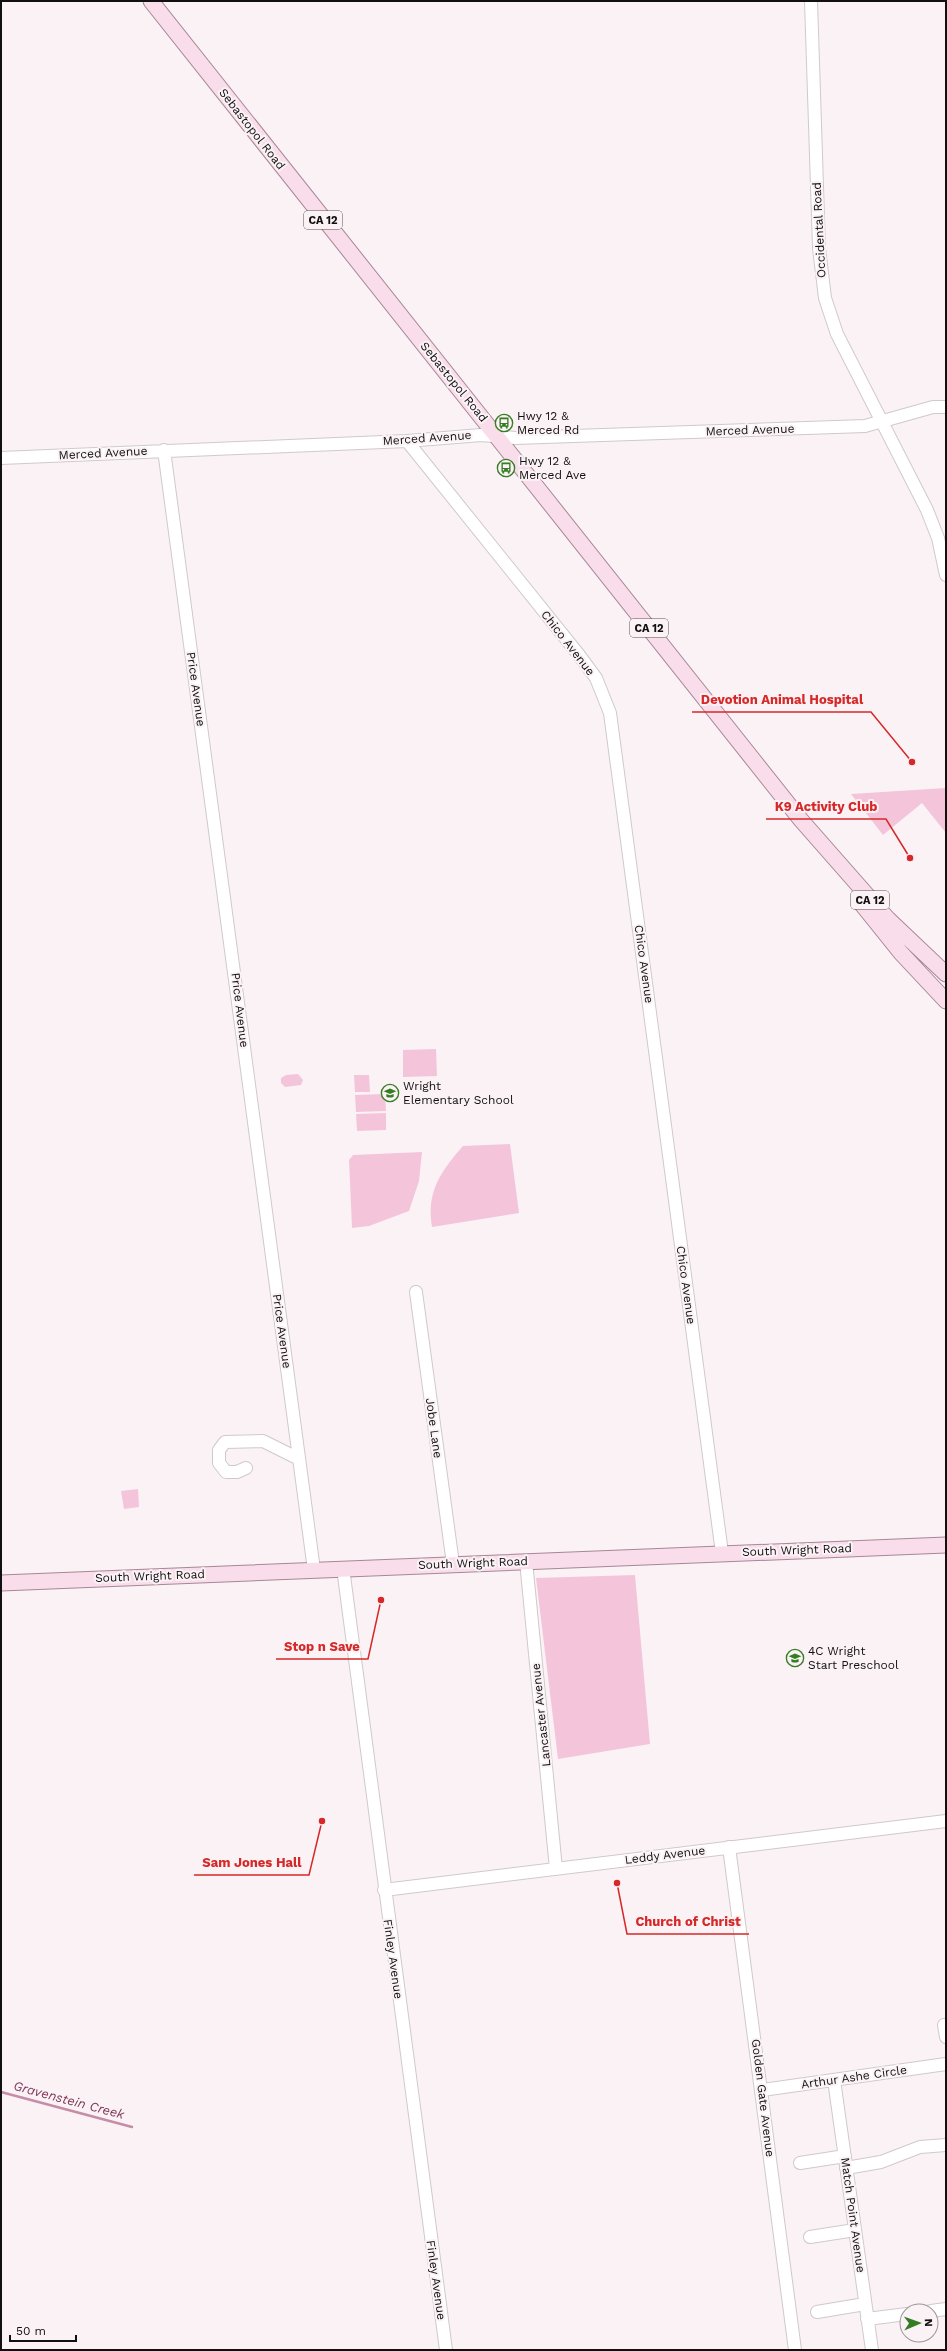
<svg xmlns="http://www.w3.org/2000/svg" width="947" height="2351" viewBox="0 0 947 2351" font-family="'Work Sans',sans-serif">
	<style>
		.green { fill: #f4c5da }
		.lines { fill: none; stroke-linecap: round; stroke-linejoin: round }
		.stream { stroke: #c58da7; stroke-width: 2.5 }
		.minor-casing { stroke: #d0c9cc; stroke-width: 14 }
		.major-casing { stroke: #a68795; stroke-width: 17 }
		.minor { stroke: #fff; stroke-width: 12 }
		.major { stroke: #faddea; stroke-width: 15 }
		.labels { text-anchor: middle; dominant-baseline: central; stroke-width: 4; stroke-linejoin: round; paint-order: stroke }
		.shield { fill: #faf2f5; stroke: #575355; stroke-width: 1 }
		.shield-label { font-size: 11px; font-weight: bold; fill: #110f10 }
		.street-label { font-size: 12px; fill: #110f10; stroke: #faf2f5 }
		.poi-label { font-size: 12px; fill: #110f10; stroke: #faf2f5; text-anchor: start }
		.water-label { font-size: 13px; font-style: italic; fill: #80395e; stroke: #faf2f5 }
		.leader { fill: none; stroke: #d62828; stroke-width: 1.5 }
		.callout-dot { fill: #d62828; stroke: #faf2f5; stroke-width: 1.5 }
		.callout-label { font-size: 13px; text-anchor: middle; font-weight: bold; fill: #d62828; stroke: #faf2f5; stroke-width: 4; stroke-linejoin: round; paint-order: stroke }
	</style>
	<rect width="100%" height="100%" fill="#faf2f5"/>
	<path class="green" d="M946,788v45l-24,-30 -39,32 -32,-41z
		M436,1049l1,27 -34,1v-27z
		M298,1074l5,6 -2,5 -16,2 -4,-4v-5l5,-3z
		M354,1075h15l1,17h-15z
		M385,1094l1,17 -30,1 -1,-17z
		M386,1113v17l-29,1 -1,-17z
		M510,1144l9,69 -87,14c-6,-35 9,-56 31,-81z
		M422,1152l-3,29 -10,30 -40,15 -17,2 -3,-68 4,-5z
		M138,1489l1,18 -15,2 -3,-18z
		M635,1575l15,169 -92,15 -22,-181z"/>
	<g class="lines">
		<path class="stream" d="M1,2092l131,35"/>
		<defs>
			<path id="minor" d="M811,1l8,247 6,50 12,36 90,176 11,28 8,37
				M407,441l172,214 17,23 14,35 112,840
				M164,450l150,1120
				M1,458l406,-17 74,-6 34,3 350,-12 68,-19h13
				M416,1292l37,272
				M246,1468l-9,4h-11l-7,-9v-13l6,-8 38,-1 36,18
				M526,1561l30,308
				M343,1568l103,782
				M729,1847l66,503
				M384,1890l562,-69
				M944,2025l2,12
				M834,2080l38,270
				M762,2090l184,-26
				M800,2163l45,-7
				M846,2168l35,-6 39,-15 26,-2
				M810,2237l45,-7
				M931,2311l15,-2
				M817,2312l48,-8
				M867,2319l40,-5"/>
			<path id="major" d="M151,1l650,819 87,99 58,55
				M860,902l41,51 45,48
				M1,1583l945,-38"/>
		</defs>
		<use href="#minor" class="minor-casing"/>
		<use href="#major" class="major-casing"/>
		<use href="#minor" class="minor"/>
		<use href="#major" class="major"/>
	</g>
	<defs>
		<symbol id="bus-ring" viewBox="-11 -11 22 22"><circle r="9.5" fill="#faf2f5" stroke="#357d23" stroke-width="1.5"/><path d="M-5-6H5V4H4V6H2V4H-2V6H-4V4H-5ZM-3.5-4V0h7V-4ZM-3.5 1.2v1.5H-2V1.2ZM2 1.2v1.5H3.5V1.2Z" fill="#357d23"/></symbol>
		<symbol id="school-ring" viewBox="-11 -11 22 22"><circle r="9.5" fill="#faf2f5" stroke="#357d23" stroke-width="1.5"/><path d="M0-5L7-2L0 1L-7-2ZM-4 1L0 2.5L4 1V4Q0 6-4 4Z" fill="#357d23"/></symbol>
	</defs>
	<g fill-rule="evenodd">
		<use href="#bus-ring" x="494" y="413" width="20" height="20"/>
		<use href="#bus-ring" x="496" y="458" width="20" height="20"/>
		<use href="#school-ring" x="380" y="1083" width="20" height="20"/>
		<use href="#school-ring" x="785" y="1648" width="20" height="20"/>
	</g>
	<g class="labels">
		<g class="shield">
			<rect x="304" y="211" width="38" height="18" rx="3"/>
			<rect x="630" y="619" width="38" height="18" rx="3"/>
			<rect x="851" y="891" width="38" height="18" rx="3"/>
		</g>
		<g class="shield-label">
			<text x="323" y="220">CA 12</text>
			<text x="649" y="628">CA 12</text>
			<text x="870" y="900">CA 12</text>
		</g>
		<g class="street-label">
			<text transform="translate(252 129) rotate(52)">Sebastopol Road</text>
			<text transform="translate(819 230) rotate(-93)">Occidental Road</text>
			<text transform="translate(454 382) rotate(51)">Sebastopol Road</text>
			<text transform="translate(750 430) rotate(-2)">Merced Avenue</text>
			<text transform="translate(427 438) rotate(-4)">Merced Avenue</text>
			<text transform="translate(103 453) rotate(-3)">Merced Avenue</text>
			<text transform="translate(568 643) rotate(52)">Chico Avenue</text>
			<text transform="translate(196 689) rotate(82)">Price Avenue</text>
			<text transform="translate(644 964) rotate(82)">Chico Avenue</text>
			<text transform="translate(240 1010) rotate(83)">Price Avenue</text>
			<text transform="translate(686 1285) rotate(82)">Chico Avenue</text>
			<text transform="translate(282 1331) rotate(82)">Price Avenue</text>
			<text transform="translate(434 1428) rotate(82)">Jobe Lane</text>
			<text transform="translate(797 1550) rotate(-2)">South Wright Road</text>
			<text transform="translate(473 1563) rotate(-2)">South Wright Road</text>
			<text transform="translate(150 1576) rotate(-2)">South Wright Road</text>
			<text transform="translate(541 1715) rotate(-96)">Lancaster Avenue</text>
			<text transform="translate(665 1855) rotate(-7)">Leddy Avenue</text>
			<text transform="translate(393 1959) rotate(82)">Finley Avenue</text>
			<text transform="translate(854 2077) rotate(-8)">Arthur Ashe Circle</text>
			<text transform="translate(763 2098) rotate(83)">Golden Gate Avenue</text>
			<text transform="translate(853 2215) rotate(82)">Match Point Avenue</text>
			<text transform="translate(436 2280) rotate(82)">Finley Avenue</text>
		</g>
		<g class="poi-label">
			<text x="517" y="416">Hwy 12 &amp;<tspan x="517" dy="14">Merced Rd</tspan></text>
			<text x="519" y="461">Hwy 12 &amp;<tspan x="519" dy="14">Merced Ave</tspan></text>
			<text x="403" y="1086">Wright<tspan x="403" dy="14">Elementary School</tspan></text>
			<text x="808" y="1651">4C Wright<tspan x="808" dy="14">Start Preschool</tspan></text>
		</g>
		<g class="water-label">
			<text transform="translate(69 2100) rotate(15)">Gravenstein Creek</text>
		</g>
	</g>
	<path class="leader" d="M912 762L871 712H692M910 858L886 819H766M381 1600L368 1659H276M322 1821L309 1875H194M617 1883L627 1934H749"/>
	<g class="callout-dot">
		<circle cx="912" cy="762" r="4"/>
		<circle cx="910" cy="858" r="4"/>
		<circle cx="381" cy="1600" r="4"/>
		<circle cx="322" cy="1821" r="4"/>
		<circle cx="617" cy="1883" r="4"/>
	</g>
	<g class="callout-label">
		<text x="782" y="704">Devotion Animal Hospital</text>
		<text x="826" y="811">K9 Activity Club</text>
		<text x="322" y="1651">Stop n Save</text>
		<text x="252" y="1867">Sam Jones Hall</text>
		<text x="688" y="1926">Church of Christ</text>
	</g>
	<rect width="947" height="2351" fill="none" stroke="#110f10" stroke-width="4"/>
	<g transform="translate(919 2323) rotate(88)"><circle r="19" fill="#faf2f5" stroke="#9d9799"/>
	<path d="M0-3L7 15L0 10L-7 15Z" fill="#357d23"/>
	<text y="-6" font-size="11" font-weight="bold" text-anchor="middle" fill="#110f10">N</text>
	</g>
	<path d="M10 2335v6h66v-6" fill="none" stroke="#110f10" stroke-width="2"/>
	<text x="16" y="2335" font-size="12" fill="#110f10" stroke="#faf2f5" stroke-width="3" paint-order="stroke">50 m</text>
</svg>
